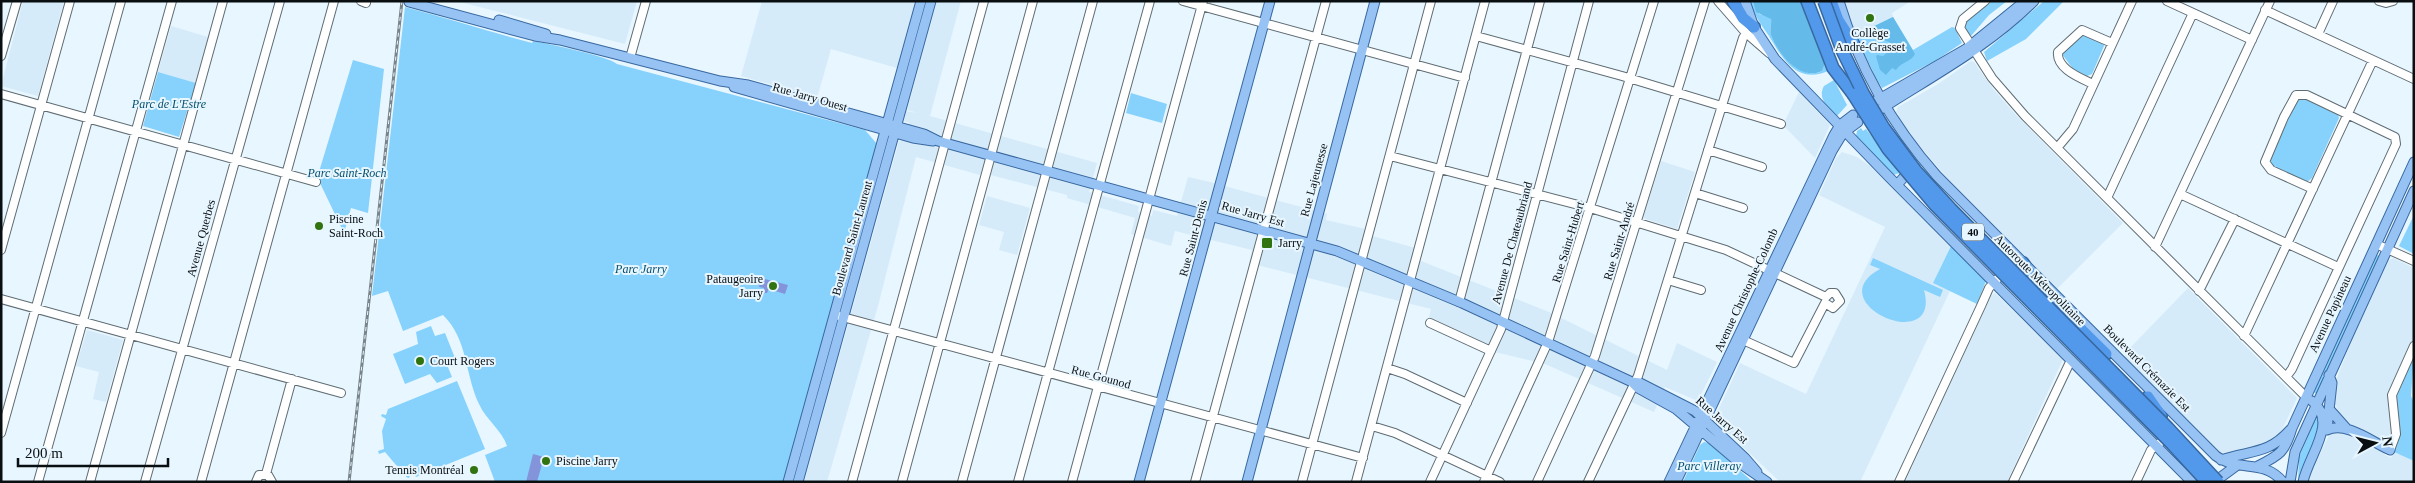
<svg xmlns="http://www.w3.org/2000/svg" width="2415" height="483" viewBox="0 0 2415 483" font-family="'Times New Roman',serif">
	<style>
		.built { fill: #d6ebf9 }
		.green { fill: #86d2fd }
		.forest { fill: #64bae8 }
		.water { fill: #8394db }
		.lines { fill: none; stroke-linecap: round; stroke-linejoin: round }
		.minor-casing { stroke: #5f6c73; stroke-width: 10 }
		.major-casing { stroke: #38689f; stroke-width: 11 }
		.highway-casing { stroke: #38689f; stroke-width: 14 }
		.minor { stroke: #fff; stroke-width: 8 }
		.major { stroke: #97c2f4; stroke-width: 9 }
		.highway { stroke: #5299ec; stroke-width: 11 }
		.rail-casing { stroke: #79848a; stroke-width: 3 }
		.rail { stroke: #e7f6ff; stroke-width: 1; stroke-dasharray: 4; stroke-linecap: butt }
		.highway-bridge-casing { stroke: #38689f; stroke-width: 14; stroke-linecap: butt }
		.highway-bridge { stroke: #5299ec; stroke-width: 11 }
		.poi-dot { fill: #31730f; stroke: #e7f6ff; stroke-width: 2 }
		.labels { text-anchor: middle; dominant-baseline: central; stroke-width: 4; stroke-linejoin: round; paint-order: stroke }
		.shield { fill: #e7f6ff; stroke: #4c5458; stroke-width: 1 }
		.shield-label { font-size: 11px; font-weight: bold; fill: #090e11 }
		.poi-label { font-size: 12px; fill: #090e11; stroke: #e7f6ff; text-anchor: start }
		.street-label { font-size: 12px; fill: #090e11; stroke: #e7f6ff }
		.park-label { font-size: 12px; font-style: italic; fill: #054e6d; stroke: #e7f6ff }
	</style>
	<rect width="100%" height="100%" fill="#e7f6ff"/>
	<path class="built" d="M23,1h41l-26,95 -37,-10z
		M456,1h181l-12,43z
		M762,1h154l-19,67 -66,-19 -14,49 -76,-22z
		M937,1h24l-31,115 167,47 -8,29 50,14 -1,6 14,4 1,-6 24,6 11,-39 22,5 117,32 -1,6 44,10 -1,5 50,14 -3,10 133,53 118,58 10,-27 40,19 -19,39 -33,-14 -11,25 -109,-48 -54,-13 -63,-30 3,-12 -182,-46 3,-13 -77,-19 -4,15 -40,-12 4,-16 -68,-20v-3l-80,-21v3l-71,-20 -38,149 -51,176h-23l95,-341h6l4,-18 -5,-2 2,-10 12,2 -11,-3z
		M1844,1h67l-19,12 1,4 -37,19z
		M171,26l37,11 -12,46 -38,-11z
		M1971,61l3,1 20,28 22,25 107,108 -66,66 -29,-29 1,-1 -3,-1 -79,-80 -29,-34 -20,-27 1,-3 -3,-1 2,-6 40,-23z
		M1799,92l31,33 -15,33 -32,-33z
		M1842,152l15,5 15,10 79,79 -18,37 17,8 -90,191h-80l-57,-54 -7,-13 24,-52 66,31 79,-167 -66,-32 17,-37z
		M1661,161l34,11 -18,57 -34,-11z
		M987,196l43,12 -13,47 -18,-5 5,-18 -25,-7z
		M2393,258l21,10v69l-26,58 5,35 -4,13 -42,-20 -8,-10 -5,-12 1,-18 17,-44 26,-59 10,-19z
		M2188,288l109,110 -16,34 -16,13 -37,9 -9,-2 -94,-95 2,-6z
		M1995,293l68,66 -56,123h-102l86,-186z
		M87,330l36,10 -17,62 -13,-3 6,-27 -23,-6z
		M2339,430l44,21 2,4 6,3 3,-6 20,9v21h-105l3,-11 19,-40z"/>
	<path class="green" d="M1749,1h4l6,13 10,2 2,3c1,4 -1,8 -1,11 3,19 32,52 52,41l4,-10 4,9c-33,16 -47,-11 -61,-34 -8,-11 -15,-22 -20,-35z
		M1991,1h16l-18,14 -18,21 -7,-7 2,-8z
		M2044,1h20l-38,38 -39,22 -3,-9z
		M405,7c43,11 84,25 127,36l1,-2c16,3 75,15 84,23l248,66 12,14 -94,338h-288l-10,-27 22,-9c-5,-16 -21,-26 -28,-42 -14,-29 -11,-65 -36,-89l-40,16 -15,-40 -16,5z
		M1893,17l20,33 39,-23 3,1 7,15 -27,18 -53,27 -6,-10 -20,-42z
		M2082,35l21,8 1,3 -12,28 -5,2 -14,-7 -11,-15z
		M353,60l31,9 -16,144 -17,-5 -7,25 -25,-52 -1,-6z
		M158,72l38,11 -17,54 -36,-11z
		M1834,80l13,25 -10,11c-9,-9 -20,-17 -13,-30z
		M1131,93l36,11 -5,19 -36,-10z
		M2303,98l35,16 1,4 -27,60 -5,4 -35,-16 -3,-4 27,-60z
		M1861,128l2,3 3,-2 34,44 -7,2 -37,-39 1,-5z
		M2414,215v39l-15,-8z
		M1951,246l35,35 -9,23 -44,-21z
		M2377,255l3,1 -63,138 -4,-2z
		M1873,258l70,32 -3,7 -16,-7c18,67 -107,13 -44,-21l-10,-4z
		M431,326l4,10 10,-3 12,30 -9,4 4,10 -15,6 -7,-9 -25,10 -12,-30 25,-10 -2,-12z
		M2414,354l-3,42 3,6v59l-20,-9 5,-17 -5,-36z
		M457,381l28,68 -69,28 -4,-6 -3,7 -3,-1 1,-5 -11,-7 -11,-13 -6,2 -1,-3 6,-2 -2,-18 4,-12 -5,-3 1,-2 4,1 2,-6z
		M2319,411l3,12 -22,59h-2l1,-25z
		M1704,442l5,1 44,39h-70l17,-37z"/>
	<path class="forest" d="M1753,1h50l23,60 -4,10c-22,11 -45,-19 -51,-36 -2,-6 1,-11 0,-16l-15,-7z
		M1893,17l22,37c-4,8 -14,8 -19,16l-4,-2 -6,7 -6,-5 -4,-14 1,-1 6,1 7,-6 1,-7 -20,-9 -3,-5z"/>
	<path class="water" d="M761,278l27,7 -3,9 -16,-5 -2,4h-3v-5l-5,-1z
		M533,454l11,3 -7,25h-11z"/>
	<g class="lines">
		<defs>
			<path id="minor" d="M361,1l5,2
				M1183,1l282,77
				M1718,1l28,32 23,20
				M1985,1l-22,18 -3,9 32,50 33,38 281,281
				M2167,1l85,39
				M2379,1l7,2 7,-2
				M2265,10l149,69
				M2318,34l15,-33
				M1476,36l146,40 159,48
				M1,56l16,-55
				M630,58l16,-57
				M2093,84c-12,-6 -37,-15 -35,-32l24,-22 30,13
				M1,94l315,88
				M2057,148l16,-19 59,-128
				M1708,150l54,17
				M1390,156l200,52 136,42 100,47
				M1695,193l48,15
				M2180,194l158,73
				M2107,198l86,-185
				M2376,244l38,17
				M2155,247l115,-246
				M1,250l69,-249
				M1668,280l33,10
				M2199,291l36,-72
				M1,299l340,94
				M1459,302l81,-301
				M1825,303l8,5 7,-7 -5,-8h-5l-4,4
				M839,316l524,142
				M1430,323l61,28
				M2244,336l129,-276
				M1743,340l51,23 31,-60
				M1387,368l18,6 62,29
				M2286,377l6,-8 104,-225 -1,-7 -88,-42h-11l-12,22 -19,45 6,8 42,19
				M1372,426l23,7 105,49
				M1,433l120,-432
				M2390,450l6,-16 -4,-39 22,-49
				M266,474l26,-95
				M38,482l134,-481
				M90,482l133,-481
				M145,482l135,-481
				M201,482l133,-481
				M256,482l3,-7h9l4,7
				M852,482l132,-481
				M902,482l131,-481
				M962,482l131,-481
				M1018,482l132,-481
				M1072,482l131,-481
				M1195,482l131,-481
				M1302,482l129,-481
				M1356,482l129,-481
				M1430,482l71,-153 88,-328
				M1484,482l64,-140 106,-341
				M1537,482l58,-126 110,-355
				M1588,482l50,-106 105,-338 3,-5
				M1899,482l82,-176 8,-18 10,-11
				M2013,482l58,-122
				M2136,482l15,-32 11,-9"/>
			<path id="major" d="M1745,1l9,26 21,32 116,120 301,303
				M1839,1c20,67 52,123 98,175l279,280c23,17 47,2 67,26
				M409,2l126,34 25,4 160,41 28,4 176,49 14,7 399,110 125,52 170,79 6,6 38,21 65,55 26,18
				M499,20l47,14
				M734,87l179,51 20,3
				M1876,101l90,-52 59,-48
				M1881,109c53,-34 108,-63 153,-108
				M1897,185l7,-8
				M1632,382l8,1 55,28 50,47 12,14
				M2330,410l16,18
				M2327,429l5,-46 -3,-8
				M2327,430c19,-9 45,12 63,20
				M2221,460c29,-10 47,-5 69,-30
				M2258,466c22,-11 27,-14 34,-38l122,-266
				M2221,477l15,-11
				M788,482l133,-481
				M798,482l133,-481
				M1139,482l131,-481
				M1247,482l128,-481
				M1669,482l165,-347 6,-10 13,-10
				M1676,482l156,-331 11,-18 15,-11
				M2290,482l5,-30 119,-261
				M2303,482c5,-26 36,-60 9,-81"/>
			<path id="highway" d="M1733,1l10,17 11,9
				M1807,1l26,67 20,26
				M1831,1l7,19 16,25
				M2023,263l19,28 64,63
				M2148,397l13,19"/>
		</defs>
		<use href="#minor" class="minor-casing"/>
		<use href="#major" class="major-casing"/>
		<use href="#highway" class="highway-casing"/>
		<use href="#minor" class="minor"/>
		<use href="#major" class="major"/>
		<use href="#highway" class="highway"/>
		<defs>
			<path id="rail" d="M349,482l53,-481"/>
		</defs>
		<use href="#rail" class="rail-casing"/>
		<use href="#rail" class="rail"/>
		<defs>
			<path id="highway-bridge" d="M1824,1l18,49 21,43 21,35 32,43 35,38 217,219 50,54
				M1853,94l35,55 47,56 237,239 35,38"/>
		</defs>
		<use href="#highway-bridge" class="highway-bridge-casing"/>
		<use href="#highway-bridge" class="highway-bridge"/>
	</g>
	<g class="poi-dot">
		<circle cx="1870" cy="18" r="5"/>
		<circle cx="319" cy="226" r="5"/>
		<rect x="1261" y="237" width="12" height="12" rx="2.5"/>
		<circle cx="773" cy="286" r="5"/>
		<circle cx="420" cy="361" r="5"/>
		<circle cx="546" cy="461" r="5"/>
		<circle cx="474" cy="470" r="5"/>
	</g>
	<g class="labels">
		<rect class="shield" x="1962" y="223.5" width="22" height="17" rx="4"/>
		<g class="shield-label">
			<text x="1973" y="232">40</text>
		</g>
		<g class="poi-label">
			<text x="1870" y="33" text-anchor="middle">Collège<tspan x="1870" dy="14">André-Grasset</tspan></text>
			<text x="329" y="219">Piscine<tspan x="329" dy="14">Saint-Roch</tspan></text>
			<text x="1278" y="243">Jarry</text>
			<text x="763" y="279" text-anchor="end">Pataugeoire<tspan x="763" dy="14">Jarry</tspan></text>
			<text x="430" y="361">Court Rogers</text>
			<text x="556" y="461">Piscine Jarry</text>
			<text x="464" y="470" text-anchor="end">Tennis Montréal</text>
		</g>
		<g class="street-label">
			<text transform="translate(810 97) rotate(16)">Rue Jarry Ouest</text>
			<text transform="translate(1314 180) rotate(-75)">Rue Lajeunesse</text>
			<text transform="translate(1253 214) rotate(16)">Rue Jarry Est</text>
			<text transform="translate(201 238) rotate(-75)">Avenue Querbes</text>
			<text transform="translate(852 238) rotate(-74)">Boulevard Saint-Laurent</text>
			<text transform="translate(1193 238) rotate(-75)">Rue Saint-Denis</text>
			<text transform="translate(1619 241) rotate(-73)">Rue Saint-André</text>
			<text transform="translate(1568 242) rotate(-73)">Rue Saint-Hubert</text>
			<text transform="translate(1512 243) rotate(-75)">Avenue De Chateaubriand</text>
			<text transform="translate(2040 280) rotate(45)">Autoroute Métropolitaine</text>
			<text transform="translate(1746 290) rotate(-65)">Avenue Christophe-Colomb</text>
			<text transform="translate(2330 314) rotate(-65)">Avenue Papineau</text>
			<text transform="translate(2147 368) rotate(45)">Boulevard Crémazie Est</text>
			<text transform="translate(1101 377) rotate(15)">Rue Gounod</text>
			<text transform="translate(1722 420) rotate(41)">Rue Jarry Est</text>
		</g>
		<g class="park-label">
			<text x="169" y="104">Parc de L'Estre</text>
			<text x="347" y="173">Parc Saint-Roch</text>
			<text x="641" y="269">Parc Jarry</text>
			<text x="1709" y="466">Parc Villeray</text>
		</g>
	</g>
	<rect width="2415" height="483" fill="none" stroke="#090e11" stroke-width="5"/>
	<g transform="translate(2375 443) rotate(83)" stroke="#e7f6ff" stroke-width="4" paint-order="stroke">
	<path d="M0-4L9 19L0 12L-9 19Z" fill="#090e11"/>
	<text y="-8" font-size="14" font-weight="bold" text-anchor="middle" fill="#090e11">N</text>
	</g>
	<path d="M18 458v8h150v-8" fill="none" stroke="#090e11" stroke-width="2.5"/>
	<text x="25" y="458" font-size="15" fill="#090e11" stroke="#e7f6ff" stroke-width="4" paint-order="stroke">200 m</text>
</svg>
